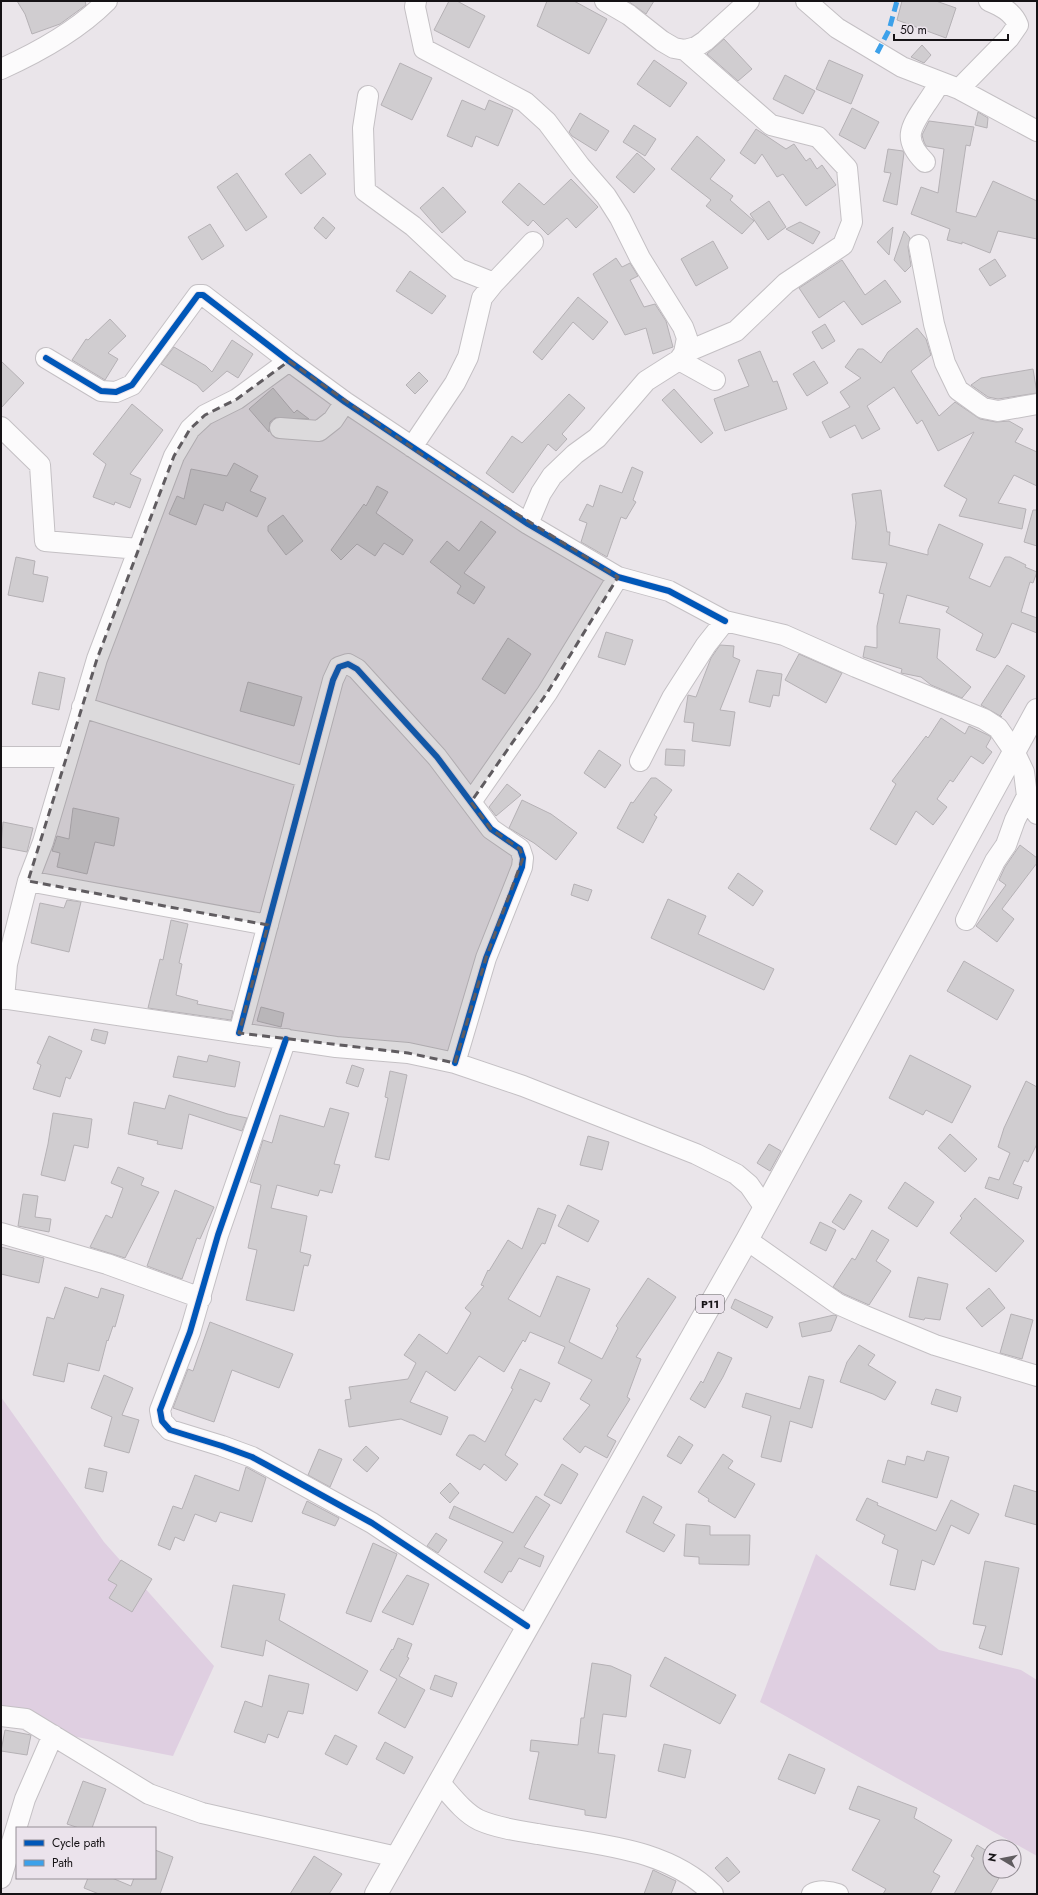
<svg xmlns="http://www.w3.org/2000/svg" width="1038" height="1895" viewBox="0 0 1038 1895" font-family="Jost,sans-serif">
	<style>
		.green { fill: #dfcfe1 }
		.building { fill: #d0cdd0; stroke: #b5b1b5 }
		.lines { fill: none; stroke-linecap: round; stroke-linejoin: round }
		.minor-casing { stroke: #c4c0c4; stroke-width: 22 }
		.major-casing { stroke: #c4c0c4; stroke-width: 24 }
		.minor { stroke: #fcfbfc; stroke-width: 20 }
		.major { stroke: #fcfbfc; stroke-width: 22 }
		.quiet { stroke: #3da1ea; stroke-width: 5; stroke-dasharray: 10 5; stroke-linecap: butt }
		.cycleway-casing { stroke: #ebe3ec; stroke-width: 8 }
		.cycleway { stroke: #0057b8; stroke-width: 6 }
		.marked { fill: #605c60; fill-opacity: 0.2; stroke: #605c60; stroke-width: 3; stroke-dasharray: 8 5; stroke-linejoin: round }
		.labels { text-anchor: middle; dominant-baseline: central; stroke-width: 3; stroke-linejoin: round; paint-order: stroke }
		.shield { fill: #ebe3ec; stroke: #555156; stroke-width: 1 }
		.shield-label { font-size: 11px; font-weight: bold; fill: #151215 }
	</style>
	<rect width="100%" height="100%" fill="#eae5ea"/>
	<path class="green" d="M1,1397l103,145 110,124 -41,90 -172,-34z
		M816,1554l123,96 82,20 16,10v176l-277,-154z"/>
	<path class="building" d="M17,1h68l1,4 -26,19 -28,10 -7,-20z
		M449,1h8l28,15 -16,32 -35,-18z
		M547,1h27l33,18 -18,35 -52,-28z
		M628,1h26l-8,13z
		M902,1h34l20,7 -10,30 -49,-18z
		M724,39l28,30 -14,12 -31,-27z
		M922,45l9,10 -7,8 -13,-6z
		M654,60l33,23 -17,24 -33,-23z
		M829,60l34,15 -12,29 -35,-15z
		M400,63l32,15 -20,42 -31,-15z
		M785,75l30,16 -12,23 -30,-15z
		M462,100l23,10 4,-10 24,10 -15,36 -22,-10 -4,11 -25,-11z
		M852,108l27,14 -14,27 -26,-14z
		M978,112l10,6 -1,10 -12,-3z
		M580,113l29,18 -13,20 -24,-15 -3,-4z
		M929,121l45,6 -4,19 -4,-1 -10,67 20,5 17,-36 44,20v38l-39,-8 -8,22 -28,-11v2l-15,-4 3,-11 -39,-15 10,-27 17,6 6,-44 -18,-3 -2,-4 -2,-7z
		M634,125l22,14 -11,17 -22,-14z
		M756,129l30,20 8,-5 12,17 4,-3 7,11 5,-4 14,20 -30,21 -23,-32 -6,3 -15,-23 -7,10 -15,-11z
		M697,136l28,24 -15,19 23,17 -3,4 24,21 -12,13 -36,-28 5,-6 -40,-31z
		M888,149l15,2 1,2 -7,52 -14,-4 8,-28 -7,-1z
		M637,153l18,16 -21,24 -18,-16z
		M310,154l16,20 -25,20 -16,-20z
		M237,173l30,44 -21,14 -29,-44z
		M571,179l27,28 -22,21 -9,-10 -19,17 -15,-15 -5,6 -26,-24 17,-19 25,22z
		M443,187l23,25 -24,21 -22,-25z
		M769,201l17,26 -18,13 -18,-26z
		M323,217l12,11 -9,11 -12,-11z
		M800,222l20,10 -7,12 -27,-15z
		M210,224l14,22 -22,14 -14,-23z
		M893,227l-4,28 -12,-13z
		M904,231l6,7 -2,9 3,19 -6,6 -11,-12z
		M713,241l15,27 -32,18 -15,-27z
		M616,258l6,9 8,-4 8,13 -8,4 14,27 11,-3 11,17 7,26 -20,7 -7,-26 -21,7 -32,-61z
		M995,259l11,17 -16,10 -11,-17z
		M842,260l23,35 20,-15 16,22 -39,23 -18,-24 -25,17 -20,-30z
		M410,271l36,25 -14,18 -36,-23z
		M578,297l30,25 -15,18 -20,-18 -31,38 -9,-8z
		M110,319l16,17 -18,17 10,6 -13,21 -33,-20 14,-21 2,1z
		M825,324l10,17 -13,8 -10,-17z
		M917,328l9,11 5,16 -20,16 28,45 16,-14 25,17 16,3 13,-1 14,8 -8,13 22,10v34l-23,-11 -16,28 28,6 -4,20 -63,-13 8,-17 -23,-13 30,-54 -36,19 -16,-31 -5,4 -23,-37 -27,19 13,23 -18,10 -7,-14 -25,13 -8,-16 28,-15 -10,-15 21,-14 -16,-11 13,-18h5l18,14 7,-11z
		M232,340l21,14 -15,24 -11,-7 -24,21 -6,-7 -36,-21 13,-17 32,19 6,6z
		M760,351l13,31 4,-1 10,28 -62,22 -11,-32 35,-13 -11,-26z
		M1,361l23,22 -23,25z
		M814,361l14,22 -21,13 -14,-22z
		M1033,369l4,24 -39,6 -10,-2 -17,-12 10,-7z
		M419,372l9,9 -13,13 -9,-9z
		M273,388l21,25 3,-3 12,9 -34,-1 -5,4 -1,10 -20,-23z
		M674,389l39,44 -12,10 -39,-43z
		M569,394l16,14 -23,26 5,5 -11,12 -8,-7 -35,49 -27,-20 26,-37 10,7z
		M132,404l31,26 -33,44 11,5 -11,29 -15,-6 -1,3 -21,-8 13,-33 -13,-10z
		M234,463l24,13 -8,15 16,7 -9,19 -31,-15 -3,9 -19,-7 -8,21 -27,-11 8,-18 7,3 7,-30 36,7z
		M632,467l11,5 -10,28 3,2 -10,17 -5,-2 -14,40 -26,-15 6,-19 -8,-3 8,-16 6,3 7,-22 22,8z
		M377,486l11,6 -12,21 37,27 -10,15 -19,-12 -9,13 -18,-12 -16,16 -10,-10 33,-46 2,2z
		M881,490l6,42h3l-1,13 39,10v-5l11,-26 44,20 -14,34 21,9 15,-30h5l16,8 -1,2 12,5 -4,11 -3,-1 -9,30 16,6v15l-25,-10 -13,30 -4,5 -19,-8 7,-16 -37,-22 3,-5 -42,-12 -8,28 41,6 -3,29 34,29 -9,11 -31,-13 -10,-8 -20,-4 1,-4 -39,-12 2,-11 12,2v-22l7,-32 -5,-1 8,-30 -35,-4 4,-36 -4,-29z
		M1033,510h4v36l-13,-4z
		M283,515l20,26 -17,14 -18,-24v-5z
		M481,521l15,11 -32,41 21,14 -11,17 -17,-11 4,-7 -31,-24 17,-21 12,10z
		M16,557l19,4 -2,13 15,3 -5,25 -35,-7z
		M606,632l27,8 -8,25 -27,-8z
		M508,638l23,16 -26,40 -23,-15z
		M720,645l14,1 -1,11 7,3 -20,50 15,2 -5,34 -38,-5 2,-18 -10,-1 4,-27 8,2 15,-39z
		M799,654l43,19 -16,30 -41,-23z
		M1007,665l18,11 -25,40 2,1 -21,-12z
		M757,670l25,4 -3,22 -6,-1 -3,12 -21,-5z
		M39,672l26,6 -6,32 -27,-6z
		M248,682l54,15 -8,29 -54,-15z
		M941,718l24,16 4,-8 21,10 1,2 -5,9 6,5 -9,12 -12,-8 -18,26 -3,-2 -13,19 10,8 -14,18 -17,-14 -20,34 -26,-16 26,-45 -4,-3 34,-45 2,2z
		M666,749l19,1 -1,16 -19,-1z
		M599,750l22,15 -16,23 -21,-15z
		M651,778h5l16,12 -18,25 3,2 -14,26 -26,-15 14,-26 2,1z
		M507,784l14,11 -25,21 -7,-9z
		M522,800l29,14 26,19 -21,27 -22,-17 -25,-15z
		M73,808l46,10 -5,28 -19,-4 -8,32 -30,-7 3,-14 -8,-2 5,-15 12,3z
		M3,822l30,6 -6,24 -26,-5z
		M1020,845l17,13v5l-35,46 12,10 -17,23 -21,-16 30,-41 -7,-5 6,-13z
		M738,873l25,18 -10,15 -25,-18z
		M574,884l18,6 -4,11 -17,-6z
		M668,899l38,17 -8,18 76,35 -10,21 -113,-52z
		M67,900l14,2 -12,50 -38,-9 9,-40 24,5z
		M171,920l17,4 -9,39 3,1 -6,31 22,6 -1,3 36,7 -2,9 -83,-12 12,-49 3,1z
		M964,961l50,29 -17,30 -50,-29z
		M261,1007l23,6 -3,14 -24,-6z
		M94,1029l14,3 -3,12 -14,-4z
		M49,1036l33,15 -12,28 -4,-2 -6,20 -27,-8 8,-24 -4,-2z
		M209,1055l31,7 -5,25 -62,-10 5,-21 29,6z
		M910,1055l61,31 -19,37 -26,-13 -3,5 -34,-17z
		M352,1065l12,4 -6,18 -12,-4z
		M390,1071l17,4 -18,85 -14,-3 13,-59 -3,-1z
		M1026,1081l11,6v57l-9,18 -4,-2 -11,24 9,3 -4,12 -33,-11 4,-11 10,3 11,-27 -12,-6 6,-19z
		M169,1095l59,19 19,4 -5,13 -53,-17 -7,35 -25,-5 1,-3 -30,-7 6,-32 31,7z
		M330,1108l19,5 -15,51 6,1 -8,28 -12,-3 -2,6 -41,-11 -6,23 36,8 -7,36 11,3 -3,11 -4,-1 -10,46 -48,-11 11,-50 -9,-2 13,-63 -11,-3 13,-42 9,3 8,-28 44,12z
		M53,1113l39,6 -4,29 -14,-3 -9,36 -24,-6 7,-31z
		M950,1134l27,25 -12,13 -27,-24z
		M588,1136l21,6 -7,28 -22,-5z
		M769,1144l12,7 -11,20 -13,-8z
		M118,1167l26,11 -3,7 18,7 -34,66 -35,-11 16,-32 6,3 11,-30 -12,-5z
		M905,1182l29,20 -17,25 -29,-19z
		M175,1190l39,17 -14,32 -3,-1 -15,41 -35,-13z
		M23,1194l15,2 -3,21 16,2 -2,13 -31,-6z
		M850,1194l12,7 -18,29 -12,-8z
		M975,1198l49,43 -28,31 -46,-39 12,-15 -2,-2z
		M568,1205l31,16 -11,21 -30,-16z
		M538,1208l18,7 -11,29 -3,-1 -34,56 32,18 17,-41 33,13 -21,53 33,17 16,-31 -2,-2 32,-48 28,19 -40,60 5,2 -14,38 3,2 -23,37 9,5 -9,17 -22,-12 -5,7 -17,-14 27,-34 -10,-6 12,-19 -34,-17 7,-16 -35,-15 -5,10 -2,-2 -19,32 -25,-16 -24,35 -29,-20 -16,31 38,15 -7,18 -40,-16 -52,8 -4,-27 6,-1 -2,-12 59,-8 8,-16 -12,-8 15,-21 28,20 24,-41 -6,-5 19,-22 -3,-1 7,-15 1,1 19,-31 14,9z
		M820,1222l16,8 -10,21 -16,-8z
		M872,1230l17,10 -13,21 15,10 -22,34 -25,-11 -11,-7 19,-29 3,2z
		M1,1247l43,11 -5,25 -38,-9z
		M918,1277l30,7 -8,36 -15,-2 -1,2 -15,-3z
		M65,1287l33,11 3,-10 23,7 -9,32 -2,-1 -5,15 -1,-1 -8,31 -31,-8 -4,19 -31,-7 14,-58 7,2z
		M989,1288l16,20 -23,19 -16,-19z
		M735,1299l38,18 -6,11 -36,-20z
		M1011,1314l22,6 -11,39 -22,-6z
		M834,1315l3,1 -6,15 -29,6 -3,-14z
		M210,1322l83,32 -14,34 -47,-18 -18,52 -41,-14 15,-39 5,2z
		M859,1345l16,10 -7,10 28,17 -11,18 -12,-6 -33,-12 7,-20z
		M718,1352l14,6 -9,19 -18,31 -15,-9 11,-18 2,2z
		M520,1369l30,14 -9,19 -6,-3 -30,56 13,9 -12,17 -22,-17 -4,6 -24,-15 13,-20h5l11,7 28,-53 -2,-1z
		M104,1375l29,13 -11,27 17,5 -10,33 -25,-7 8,-29 -21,-9z
		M809,1376l15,4 -12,48 -22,-7 -9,41 -20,-5 10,-41 -29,-9 4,-14 54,16z
		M936,1389l25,8 -4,15 -26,-8z
		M679,1436l14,9 -12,19 -14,-8z
		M366,1446l13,12 -12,14 -14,-12z
		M319,1449l23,10 -12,28 -22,-12z
		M927,1451l22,6 -12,41 -55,-16 6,-22 17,5 2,-9 17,5z
		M723,1454l10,7 -5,7 27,16 -20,34 -27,-17 1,-2 -11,-7z
		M562,1464l16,10 -17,30 -17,-9z
		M246,1467l20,11 -14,44 -32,-10 -4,10 -21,-8 -11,27 -9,-4 -5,13 -12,-5 15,-39 9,3 13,-34 44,16z
		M89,1468l18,4 -4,20 -18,-4z
		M450,1483l9,10 -9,10 -10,-10z
		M1014,1485l23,7v33l-32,-9z
		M536,1496l14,9 -26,42 20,9 -4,11 -21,-9 -8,14 -2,-1 -7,12 -18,-11 19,-30 -54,-24 5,-12 59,27z
		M643,1496l19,11 -9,16 22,12 -11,17 -38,-20z
		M867,1498l11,5 -1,2 59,26 15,-31 28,14 -10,20 -18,-9 -17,40 -12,-5 -7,30 -25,-5 8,-35 -16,-7 3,-8 -29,-15z
		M307,1501l32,17 -4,8 -33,-13z
		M686,1524l24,2v9h40l-1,30 -50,-1v-7l-15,-1z
		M436,1533l11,7 -9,13 -11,-7z
		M373,1543l24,11 -26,68 -25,-9z
		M121,1560l31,19 -20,33 -23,-14 8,-13 -9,-5z
		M985,1561l34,7 -17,87 -23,-7 7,-22 -13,-2z
		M407,1575l22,9 -16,41 -31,-13z
		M233,1585l52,9 -6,26 89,51 -11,20 -91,-51 -3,16 -42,-9z
		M398,1638l14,6 -5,13 2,1 -10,18 26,14 -20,38 -27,-15 19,-34 -17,-9 12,-21 1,1z
		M665,1657l71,38 -16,29 -70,-38z
		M592,1663l19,3 20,9 -5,42 -23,-3 -5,39 17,2 -9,63 -21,-3v-5l-56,-11 10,-47 -9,-1 1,-11 47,5 3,-27h3z
		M269,1675l40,9 -6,30 -15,-3 -10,27 -10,-4 -3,9 -31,-11 11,-31 17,6z
		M435,1675l22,8 -5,14 -22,-8z
		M5,1730l26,5 -4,20 -26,-4z
		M335,1735l22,11 -10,19 -22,-11z
		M385,1742l28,15 -9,17 -28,-15z
		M664,1744l27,6 -6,28 -27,-7z
		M789,1754l36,15 -10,25 -37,-15z
		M83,1781l23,8 -14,39h-13l-12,-4z
		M858,1786l59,22 -3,10 38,22 -19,32 7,4 -10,18h-47l3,-5 -34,-19 28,-50 -31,-11z
		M977,1845l13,8v18h8l-3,5 4,2 -9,16h-36l20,-36 -3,-2z
		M155,1850l18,7 -13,37h-61l-15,-6 4,-10h24l19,8 3,-8h21z
		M314,1856l28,18 -13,20h-39z
		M727,1857l13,15 -12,10 -13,-14z
		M653,1870l23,11 -5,13h-27z"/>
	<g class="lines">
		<defs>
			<path id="minor" d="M416,1l-1,6 9,42 101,53 22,20 33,44 26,30 14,22 20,40 43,69 4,11 -3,15 -5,7 -33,21 -49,57 -22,16 -23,22 -11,17 -13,31
				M605,1l24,14 33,26 12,7 11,2 11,-3 9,-6 44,-40
				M806,1l31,27 65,39 57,22 78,42
				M1,69c38,-17 76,-38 106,-68
				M959,89l50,-51 9,-13c-5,-13 -17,-19 -29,-24
				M368,96l-5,32 2,63 48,35 46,43 35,14
				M925,162c-23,-23 -15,-34 1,-58 5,-7 9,-14 14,-21
				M919,245l15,79 11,39 13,27 25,18 15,3 39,-7
				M684,353l52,-22 50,-48 57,-38 9,-23 -5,-54 -29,-31 -47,-12 -86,-75
				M46,358l55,33 15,1 16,-7 66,-90h5l86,66 56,41 183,122 90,53 51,14 56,30
				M679,360l36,20
				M1,427l39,38 5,76 94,8
				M280,428l39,3 14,-11 12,-18
				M412,447l43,-64 13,-26 14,-59 12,-15 39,-41
				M82,707l225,71
				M1,757h66
				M640,761l32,-63 34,-53 19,-24 59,14 72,32 128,52 14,9 16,23 10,21 3,24 10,18
				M471,802l76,-109 71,-116
				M28,881l240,44
				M966,920l29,-59 11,-16 9,-25 12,-24
				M1,998l335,49 72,6 47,10 68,23 173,68 40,20 13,11 16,23
				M4,999l3,-35 21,-83 15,-39 54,-183 77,-203 16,-27 15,-14 32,-16 52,-38
				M239,1033l94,-353 6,-13 9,-3 9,5 80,88 54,72 29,20 3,9 -1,9 -36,91 -31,105
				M286,1039l-68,196 -28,97 -30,78 2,11 8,9 52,16 30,11 13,7 107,59 155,103
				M1,1233l106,31 94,34
				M747,1240l91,64 27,12 70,29 102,31
				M1,1716l25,3 123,75 53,19 195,44
				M439,1782c12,13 24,30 40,38 18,8 40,11 59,14 60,11 130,14 175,60
				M1,1878l24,-79 28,-64
				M812,1894c7,-4 18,-3 26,0"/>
			<path id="major" d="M376,1894l371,-654 290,-530"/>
		</defs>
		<use href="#minor" class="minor-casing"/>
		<use href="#major" class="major-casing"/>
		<use href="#minor" class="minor"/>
		<use href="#major" class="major"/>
		<path class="quiet" d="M877,53l12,-23 8,-29"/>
		<defs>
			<path id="cycleway" d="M46,358l55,33 15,1 16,-7 66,-90h5l86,66 56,41 183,122 90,53 51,14 56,30
				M239,1033l94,-353 6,-13 9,-3 9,5 80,88 54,72 29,20 3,9 -1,9 -36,91 -31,105
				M286,1039l-68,196 -28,97 -30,78 2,11 8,9 52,16 30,11 13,7 107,59 155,103"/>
		</defs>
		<use href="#cycleway" class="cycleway-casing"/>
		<use href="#cycleway" class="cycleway"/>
	</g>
	<path class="marked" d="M289,361l138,97 191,119 -71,116 -76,109 20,27 29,20 3,9 -37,100 -31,105 -47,-10 -169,-20 29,-108 -240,-44 69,-222 77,-203 16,-27 15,-14 32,-16z"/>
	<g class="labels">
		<rect class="shield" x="696" y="1295" width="28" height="18" rx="3"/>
		<g class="shield-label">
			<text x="710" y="1304">P11</text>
		</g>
	</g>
	<rect width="1038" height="1895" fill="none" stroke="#151215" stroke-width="4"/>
	<rect x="16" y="1827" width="140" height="52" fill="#ebe3ec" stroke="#958f96"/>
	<rect x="24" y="1840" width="20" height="6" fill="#0057b8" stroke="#958f96"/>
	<text x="52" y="1847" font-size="12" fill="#151215">Cycle path</text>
	<rect x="24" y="1860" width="20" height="6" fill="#3da1ea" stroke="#958f96"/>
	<text x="52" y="1867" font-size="12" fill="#151215">Path</text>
	<g transform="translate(1002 1859) rotate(280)"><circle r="19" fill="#ebe3ec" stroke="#958f96"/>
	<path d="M0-3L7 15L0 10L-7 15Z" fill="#605c60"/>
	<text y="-6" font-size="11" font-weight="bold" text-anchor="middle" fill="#151215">N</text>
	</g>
	<path d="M894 34v6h114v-6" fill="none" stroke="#151215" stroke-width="2"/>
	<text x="900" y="34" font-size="12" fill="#151215" stroke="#ebe3ec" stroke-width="3" paint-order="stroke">50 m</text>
</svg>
